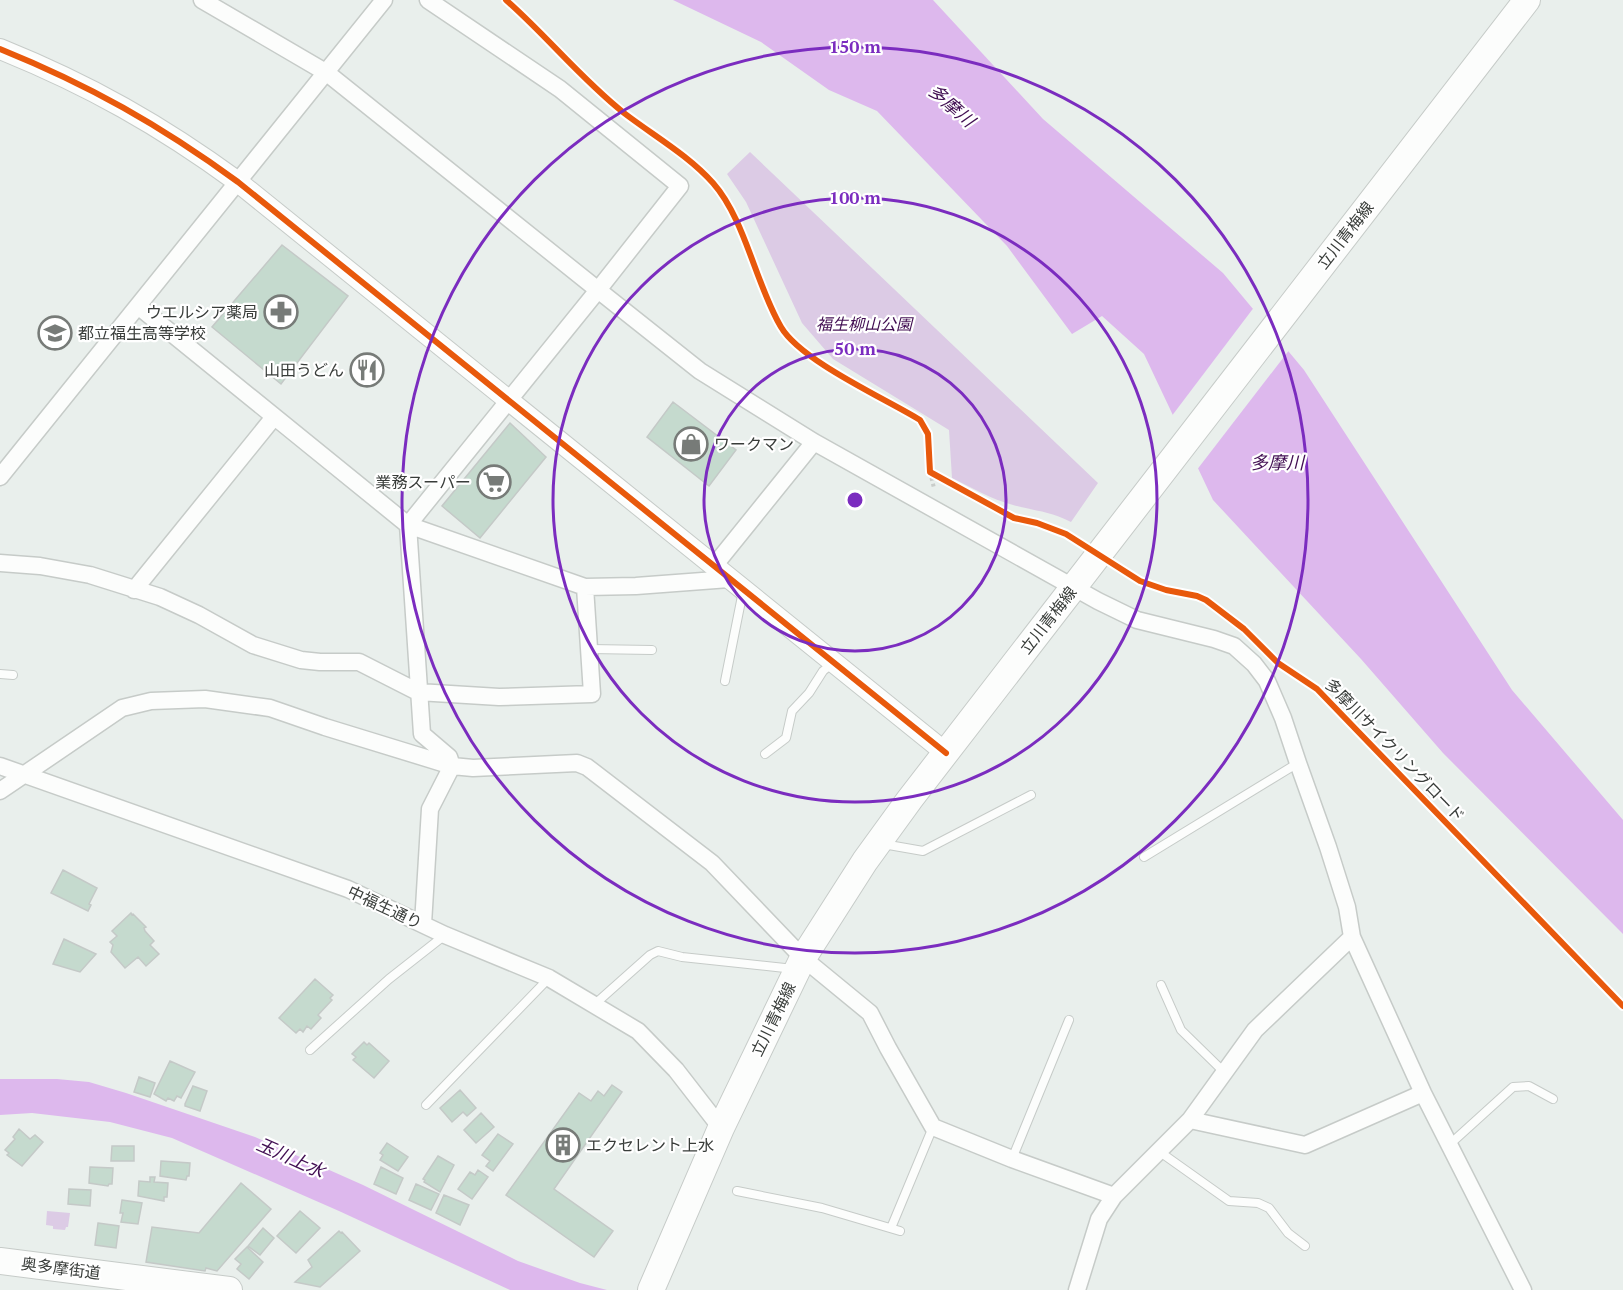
<svg xmlns="http://www.w3.org/2000/svg" width="1623" height="1290" viewBox="0 0 1623 1290" font-family="'PT Serif','Noto Sans JP',serif">
	<style>
		.green { fill: #dccbe5 }
		.water { fill: #ddb8ed }
		.pier { fill: #e9efec }
		.building { fill: #c5dace; stroke: #c4c9c7; stroke-width: 1.5 }
		.lines { fill: none; stroke-linecap: round; stroke-linejoin: round }
		.service-casing { stroke: #c6cbc8; stroke-width: 10 }
		.minor-casing { stroke: #c6cbc8; stroke-width: 19 }
		.tertiary-casing { stroke: #c6cbc8; stroke-width: 22 }
		.primary-casing { stroke: #c6cbc8; stroke-width: 28 }
		.path { stroke: #c9cdca; stroke-width: 4; stroke-dasharray: 3 3; stroke-linecap: butt }
		.service { stroke: #fcfdfc; stroke-width: 8 }
		.minor { stroke: #fcfdfc; stroke-width: 16 }
		.tertiary { stroke: #fcfdfc; stroke-width: 20 }
		.primary { stroke: #fcfdfc; stroke-width: 26 }
		.cycleway-casing { stroke: #fff; stroke-width: 10 }
		.cycleway { stroke: #e8590c; stroke-width: 6 }
		.ring { fill: none; stroke: #7b2cbf; stroke-width: 3 }
		.labels { text-anchor: middle; dominant-baseline: central; stroke-width: 4.5; stroke-linejoin: round; paint-order: stroke }
		.street-label { font-size: 16px; fill: #393d3a; stroke: #fff }
		.poi-label { font-size: 16px; fill: #393d3a; stroke: #fff; text-anchor: end }
		.park-label { font-size: 16px; font-style: italic; fill: #400c51; stroke: #fff }
		.water-label { font-size: 18px; font-style: italic; fill: #410e52; stroke: #fff }
		.centre { fill: #7b2cbf; stroke: #fff; stroke-width: 3 }
		.ring-label { font-size: 18px; text-anchor: middle; font-weight: bold; fill: #7b2cbf; stroke: #fff; stroke-width: 4.5; stroke-linejoin: round; paint-order: stroke }
	</style>
	<rect width="100%" height="100%" fill="#e9efec"/>
	<path class="green" d="M750,152l348,331 -27,39c-22,-11 -36,-11 -58,-17 -22,-6 -41,-17 -61,-27l-3,-48 -116,-71 -31,-36 -56,-121 -19,-28z
		M47,1211l23,2 -2,14h-2l-1,3 -12,-1v-3l-7,-1z"/>
	<path class="water" d="M673,0h260l110,119 180,154 81,97 208,320 111,130v114l-180,-181 -82,-94 -148,-159 -69,-146 -42,-38 -30,18 -65,-88 -130,-135 -48,-21 -68,-48z
		M0,1079h57l32,3 37,11 129,44 108,48 155,76 62,22 27,7h-97l-171,-79 -167,-73 -62,-16 -78,-9 -32,2z"/>
	<path class="pier" d="M1255,306l35,43 -94,122 -25,-54z"/>
	<path class="building" d="M282,245l66,51 -67,88 -69,-57z
		M673,402l63,48 -27,36 -62,-49z
		M510,423l36,34 -66,81 -38,-32z
		M63,870l34,18 -8,16 2,1 -3,6 -37,-18z
		M131,913l1,2 1,-1 13,13 -2,1 1,3 9,10 -4,4 9,9 -13,12 -8,-9 -13,11 -14,-16 2,-7 -3,-3 7,-6 -5,-5z
		M64,939l32,15 -16,18 -27,-8z
		M315,979l18,16 -3,3 2,2 -14,15 3,3 -10,11 -4,-3 -4,6 -3,-3 -4,4 -17,-15z
		M364,1042l3,3 2,-2 20,18 -15,17 -21,-18 3,-3 -4,-3z
		M170,1061l25,11 -14,26 -4,-2 -3,5 -6,-3 -2,3 -12,-7z
		M139,1077l16,6 -5,14 -16,-5z
		M612,1085l10,7 -68,97 59,42 -19,26 -88,-62 73,-102 12,8 7,-10 6,5z
		M193,1086l14,5 -7,20 -15,-5v-2z
		M460,1090l16,18 -9,8 -4,-4 -11,10 -12,-14z
		M481,1113l13,14 -18,16 -12,-13z
		M19,1129l11,10 5,-4 8,7 -21,24 -15,-11 2,-2 -4,-3 10,-11 -2,-2z
		M498,1134l15,10 -20,27 -7,-5 4,-5 -8,-6z
		M387,1143l21,14 -10,14 -18,-11 3,-5 -3,-2z
		M112,1146h22v15h-23z
		M438,1156l16,9 -14,27 -16,-10 1,-2 -2,-1z
		M161,1161l29,2 -1,13h-2l-1,4 -26,-4z
		M90,1167l23,1 -1,16h-3l-1,2 -19,-3z
		M381,1167l22,11 -7,16 -22,-10z
		M478,1170l10,7 -16,22 -14,-10 12,-17 5,3z
		M150,1177h5l-1,5 14,1 -1,14h-3v4l-26,-5 1,-15 11,1z
		M241,1183l30,26 -54,62 -11,-3 -1,3 -59,-9 6,-35 47,6z
		M416,1184l23,10 -8,16 -22,-10z
		M69,1189l22,1 -1,16 -22,-2z
		M444,1195l25,10 -9,20 -24,-12z
		M122,1200l20,3 -4,21 -17,-2 2,-9h-3z
		M300,1211l20,17 -24,25 -19,-17z
		M98,1223l21,3 -3,22 -21,-3z
		M263,1228l11,10 -14,17 -12,-9z
		M339,1231l2,2 1,-1 18,19 -40,36 -25,-5 17,-15 -4,-7z
		M247,1247l16,15 -14,17 -12,-10 4,-5 -6,-5z"/>
	<g class="lines">
		<defs>
			<path id="service" d="M590,649l62,1
				M0,674l13,1
				M725,681l18,-90
				M765,754l21,-16 6,-27 17,-18 14,-22 10,-8
				M883,844l40,7 108,-56
				M1144,857l154,-94
				M1161,985l20,45 44,43
				M595,1004l55,-49 8,-4 24,6 112,12
				M310,1050l79,-71 56,-44
				M426,1105l123,-127
				M1449,1145l64,-58 16,-1 24,13
				M1160,1152l69,49 29,2 11,5 19,25 17,13
				M1012,1159l57,-139
				M737,1191l85,17 78,23
				M891,1228l42,-101"/>
			<path id="minor" d="M202,0l125,73 271,217 -190,235 14,209 27,23 3,9 -22,43 -7,115
				M428,0l132,89 120,97 -82,104 102,81 114,71 284,159 39,19 77,19 20,7 20,18 13,17 16,37 15,45 30,84 19,60 5,30 71,156 100,197
				M138,306l270,219 177,62 51,-1 93,-7
				M0,477l384,-477
				M0,563l40,3 50,9 70,22 39,18 54,30 48,15 19,2h39l59,30 81,5 93,-3 -7,-107
				M714,566l100,-124
				M134,590l140,-173
				M0,766l348,123 97,46 104,43 89,53 38,39 45,58
				M0,791l122,-83 29,-7 54,-2 65,9 55,19 127,39 21,2 104,-5 10,4 125,96 91,95 67,55 18,35 45,79 79,32 102,37
				M1190,1120l115,25 118,-52
				M1077,1290l22,-71 15,-23 76,-76 65,-90 97,-93"/>
			<path id="tertiary" d="M0,49c89,36 160,76 238,133l708,571"/>
			<path id="primary" d="M0,1261l229,29
				M651,1290l70,-162 82,-170 62,-97 45,-62 617,-799"/>
		</defs>
		<use href="#service" class="service-casing"/>
		<use href="#minor" class="minor-casing"/>
		<use href="#tertiary" class="tertiary-casing"/>
		<use href="#primary" class="primary-casing"/>
		<path class="path" d="M930,472l4,16"/>
		<use href="#service" class="service"/>
		<use href="#minor" class="minor"/>
		<use href="#tertiary" class="tertiary"/>
		<use href="#primary" class="primary"/>
		<defs>
			<path id="cycleway" d="M506,0c41,36 75,79 118,113 30,23 64,42 89,70 32,36 43,102 68,144 20,34 103,71 139,93l8,14 2,38 84,46 23,5 29,11 74,47 26,9 31,6 9,4 38,29 34,34 39,26 306,317
				M0,49c89,36 160,76 238,133l708,571"/>
		</defs>
		<use href="#cycleway" class="cycleway-casing"/>
		<use href="#cycleway" class="cycleway"/>
	</g>
	<g class="ring">
		<circle cx="855" cy="500" r="151"/>
		<circle cx="855" cy="500" r="302"/>
		<circle cx="855" cy="500" r="453"/>
	</g>
	<defs>
		<symbol id="pharmacy-ring" viewBox="-11 -11 22 22"><circle r="9.5" fill="#fff" stroke="#777b78" stroke-width="1.5"/><path d="M-2-6h4v4h4v4h-4v4h-4v-4h-4v-4h4Z" fill="#777b78"/></symbol>
		<symbol id="school-ring" viewBox="-11 -11 22 22"><circle r="9.5" fill="#fff" stroke="#777b78" stroke-width="1.5"/><path d="M0-5L7-2L0 1L-7-2ZM-4 1L0 2.5L4 1V4Q0 6-4 4Z" fill="#777b78"/></symbol>
		<symbol id="restaurant-ring" viewBox="-11 -11 22 22"><circle r="9.5" fill="#fff" stroke="#777b78" stroke-width="1.5"/><path d="M-5-6h1v4h1v-4h1v4h1v-4h1v5L-1.5 .5V6h-2V.5L-5-1ZM5-6V6H3V1.5H1.5Q1.5-4 5-6Z" fill="#777b78"/></symbol>
		<symbol id="shop-ring" viewBox="-11 -11 22 22"><circle r="9.5" fill="#fff" stroke="#777b78" stroke-width="1.5"/><path d="M-5-2.5h2.3a2.7 3.5 0 0 1 5.4 0H5L5.5 6h-11ZM-1.5-2.5h3a1.5 2.3 0 0 0-3 0Z" fill="#777b78"/></symbol>
		<symbol id="supermarket-ring" viewBox="-11 -11 22 22"><circle r="9.5" fill="#fff" stroke="#777b78" stroke-width="1.5"/><path d="M-6-5.5h2.5l.6 2H6L4.5 2H-2.5L-4.4-4H-6ZM-1.5 3.2a1.3 1.3 0 1 0 .1 0ZM3 3.2a1.3 1.3 0 1 0 .1 0Z" fill="#777b78"/></symbol>
		<symbol id="building-ring" viewBox="-11 -11 22 22"><circle r="9.5" fill="#fff" stroke="#777b78" stroke-width="1.5"/><path d="M-4-6H4V6H1V3H-1V6H-4ZM-2.5-4.3h1.7v1.8h-1.7ZM.8-4.3h1.7v1.8H.8ZM-2.5-1h1.7V.8h-1.7ZM.8-1h1.7V.8H.8Z" fill="#777b78"/></symbol>
	</defs>
	<g fill-rule="evenodd">
		<use href="#pharmacy-ring" x="262" y="293" width="38" height="38"/>
		<use href="#school-ring" x="36" y="314" width="38" height="38"/>
		<use href="#restaurant-ring" x="348" y="351" width="38" height="38"/>
		<use href="#shop-ring" x="672" y="425" width="38" height="38"/>
		<use href="#supermarket-ring" x="475" y="463" width="38" height="38"/>
		<use href="#building-ring" x="544" y="1126" width="38" height="38"/>
	</g>
	<g class="labels">
		<g class="street-label">
			<text transform="translate(1345 235) rotate(-52)">立川青梅線</text>
			<text transform="translate(1048 620) rotate(-52)">立川青梅線</text>
			<text transform="translate(1395 750) rotate(46)">多摩川サイクリングロード</text>
			<text transform="translate(385 907) rotate(25)">中福生通り</text>
			<text transform="translate(773 1019) rotate(-64)">立川青梅線</text>
			<text transform="translate(61 1268) rotate(7)">奥多摩街道</text>
		</g>
		<g class="poi-label">
			<text x="258" y="312">ウエルシア薬局</text>
			<text x="78" y="333" text-anchor="start">都立福生高等学校</text>
			<text x="344" y="370">山田うどん</text>
			<text x="714" y="444" text-anchor="start">ワークマン</text>
			<text x="471" y="482">業務スーパー</text>
			<text x="586" y="1145" text-anchor="start">エクセレント上水</text>
		</g>
		<g class="park-label">
			<text x="864" y="324">福生柳山公園</text>
		</g>
		<g class="water-label">
			<text transform="translate(952 105) rotate(41)">多摩川</text>
			<text x="1277" y="462">多摩川</text>
			<text transform="translate(291 1157) rotate(24)">玉川上水</text>
		</g>
	</g>
	<circle cx="855" cy="500" r="9" class="centre"/>
	<g class="ring-label">
		<text x="855" y="53">150 m</text>
		<text x="855" y="204">100 m</text>
		<text x="855" y="355">50 m</text>
	</g>
</svg>
